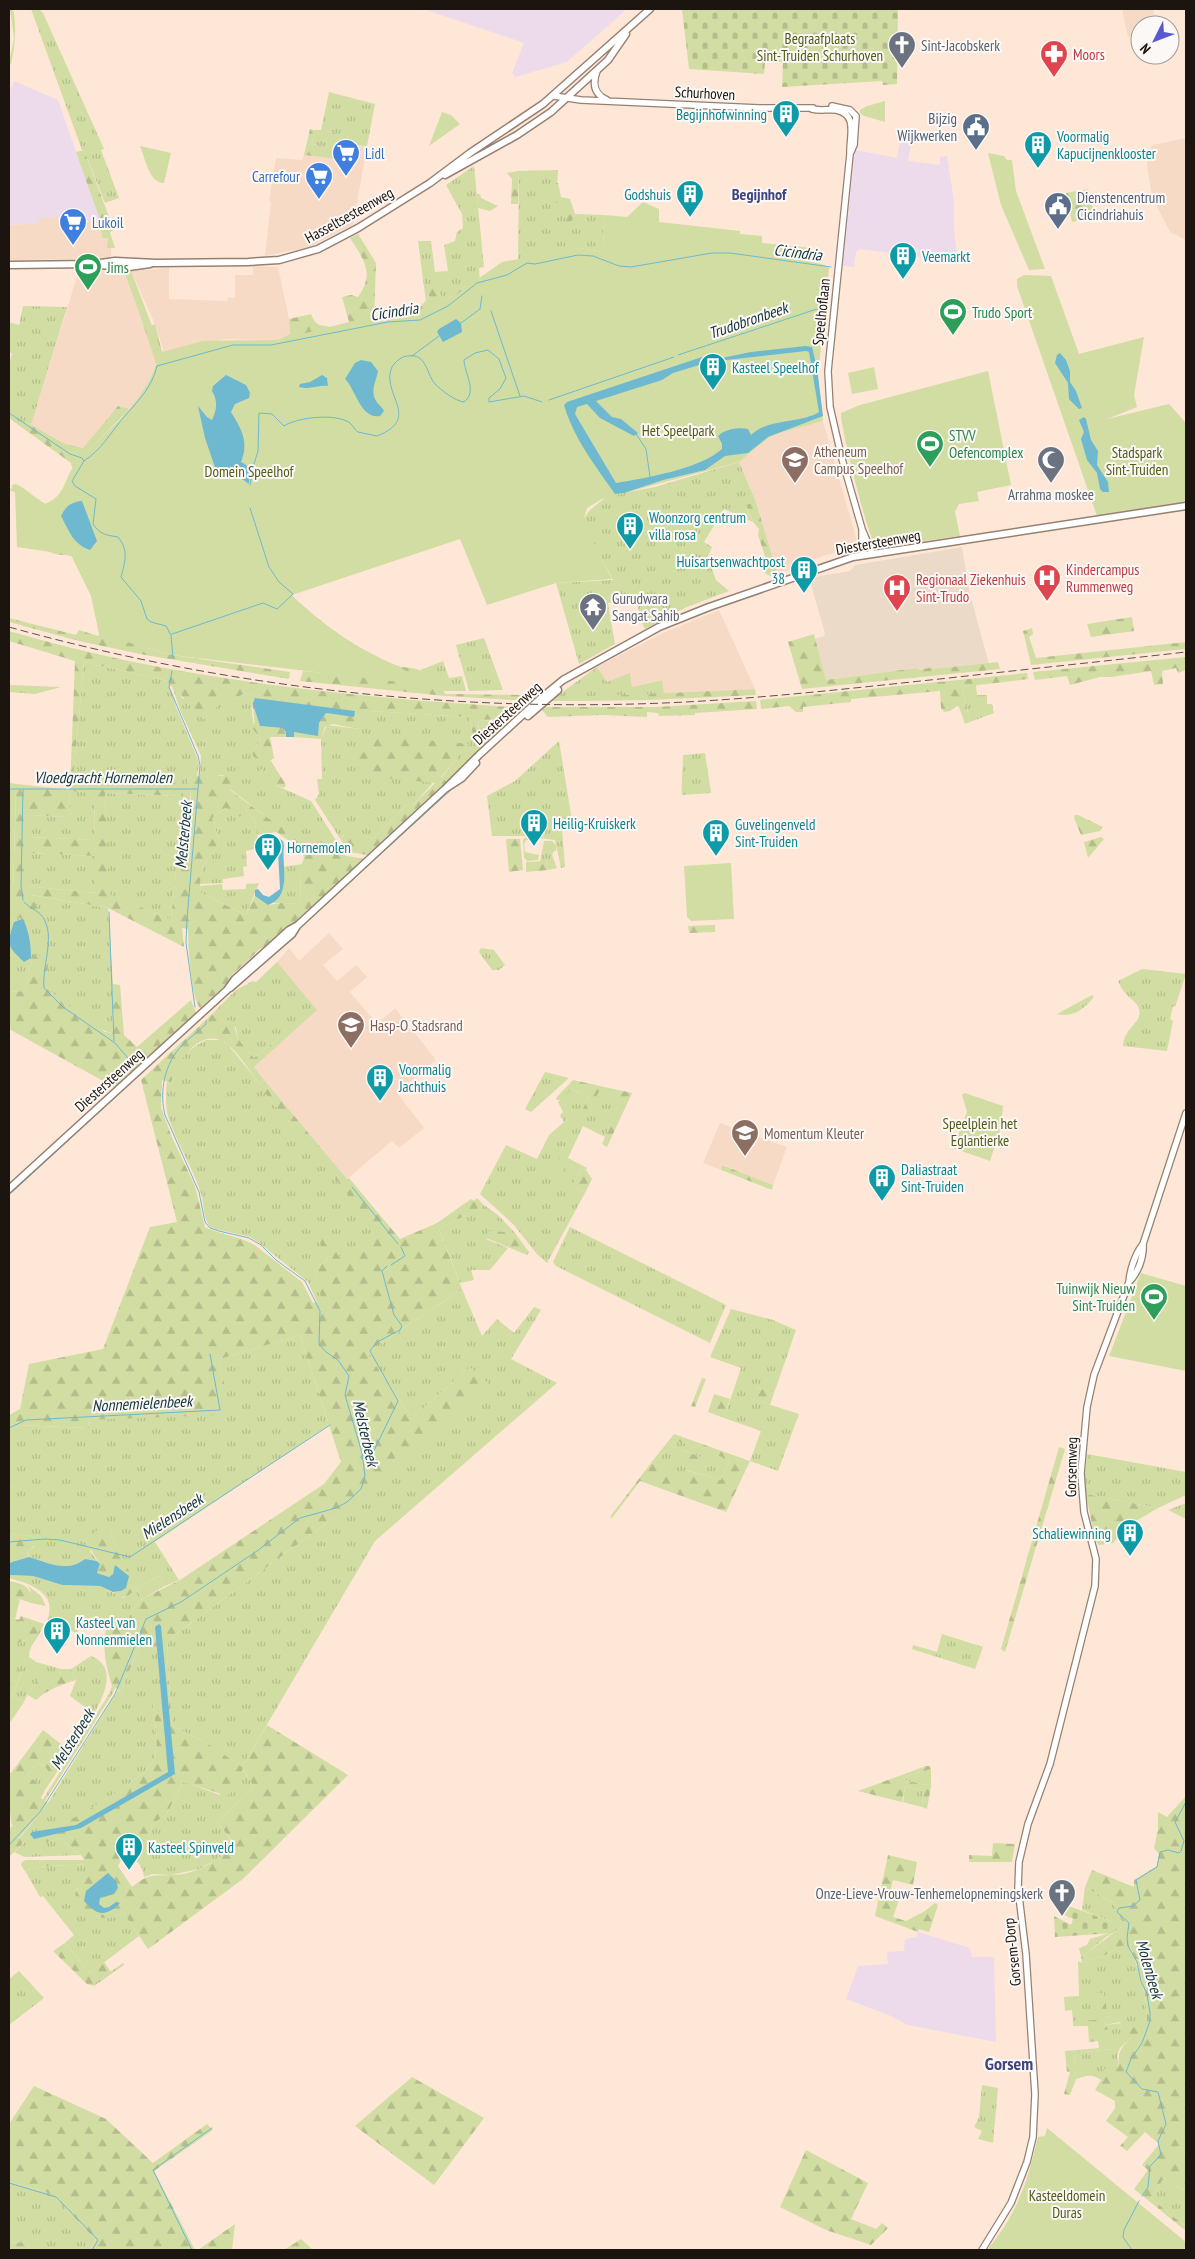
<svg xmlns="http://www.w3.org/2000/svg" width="1195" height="2259" viewBox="0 0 1195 2259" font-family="'PT Sans Narrow',sans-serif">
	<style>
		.built { fill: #f7dac6 }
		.industrial { fill: #eddbec }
		.medical { fill: #ecdac9 }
		.grass { fill: url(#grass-tufts) }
		.forest { fill: url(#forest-firs); fill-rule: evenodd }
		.cemetery { fill: url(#cemetery-stones) }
		.green { fill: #d2dda3 }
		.water { fill: #6eb9cf; fill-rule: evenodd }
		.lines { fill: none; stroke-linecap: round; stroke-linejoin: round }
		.stream { stroke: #6eb9cf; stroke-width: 1 }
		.tertiary-casing { stroke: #958072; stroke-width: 8 }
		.secondary-casing { stroke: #958072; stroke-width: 9 }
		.tertiary { stroke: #fff; stroke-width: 5.5 }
		.secondary { stroke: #fff; stroke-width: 6 }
		.rail { stroke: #5e524a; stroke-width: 1; stroke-dasharray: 8 4; stroke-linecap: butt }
		.labels { text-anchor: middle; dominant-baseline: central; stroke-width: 4; stroke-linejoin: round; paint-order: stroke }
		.park-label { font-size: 15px; fill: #525b19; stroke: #fcf8f5 }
		.worship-label { font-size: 15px; fill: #5b616d; stroke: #fcf8f5; text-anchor: start }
		.health-label { font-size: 15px; fill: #be3a42; stroke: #fcf8f5; text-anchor: start }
		.street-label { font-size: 15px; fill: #1c140f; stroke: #fcf8f5 }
		.culture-label { font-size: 15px; fill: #0d838f; stroke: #fcf8f5; text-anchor: start }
		.service-label { font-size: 15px; fill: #4e5e75; stroke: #fcf8f5; text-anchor: end }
		.shop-label { font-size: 15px; fill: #366cbe; stroke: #fcf8f5; text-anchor: start }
		.leisure-label { font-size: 15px; fill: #27864d; stroke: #fcf8f5; text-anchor: start }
		.education-label { font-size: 15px; fill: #785e54; stroke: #fcf8f5; text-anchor: start }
		.neighbourhood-label { font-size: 16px; font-weight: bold; fill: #3f4480; stroke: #fcf8f5 }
		.water-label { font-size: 16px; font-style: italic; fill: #11353f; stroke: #fcf8f5 }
		.quarter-label { font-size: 18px; font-weight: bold; fill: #3f4480; stroke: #fcf8f5 }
	</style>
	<defs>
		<pattern id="grass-tufts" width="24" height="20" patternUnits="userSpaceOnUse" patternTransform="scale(1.25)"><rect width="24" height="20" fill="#d2dda3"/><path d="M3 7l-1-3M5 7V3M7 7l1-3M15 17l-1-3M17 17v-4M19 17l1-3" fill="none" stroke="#b4bd8b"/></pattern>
		<pattern id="forest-firs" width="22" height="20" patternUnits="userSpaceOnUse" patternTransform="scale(1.25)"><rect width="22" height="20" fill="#d2dda3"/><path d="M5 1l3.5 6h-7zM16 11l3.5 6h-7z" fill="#b4bd8b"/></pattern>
		<pattern id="cemetery-stones" width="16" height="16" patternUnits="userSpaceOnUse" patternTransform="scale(1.25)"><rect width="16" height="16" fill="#d2dda3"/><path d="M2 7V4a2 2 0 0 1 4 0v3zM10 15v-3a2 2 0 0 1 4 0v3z" fill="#b4bd8b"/></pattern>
	</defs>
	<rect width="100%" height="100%" fill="#fee7d7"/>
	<path class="built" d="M1122,9h31l2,9 4,2 -4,5h-15v11l-3,-2 -9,3z
		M1186,138v102l-16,-8 -18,-35 -5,-32 1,-14 5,-6z
		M352,145l15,1 -14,79 -44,22 -44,9 6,-54 -2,-1 7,-43 26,2 2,-5 33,4 3,-13z
		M66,217v4l34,-1 2,17 6,1 3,9v10l-22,2 -80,1v-35l30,-2 -1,-5z
		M253,266l25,1 11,52 1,15 -3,3 -9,3 -52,-1 -64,13 1,-3 -8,-25 -24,-53 38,-3v31l58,2 1,-4 7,1v-23h18z
		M79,270l48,2 20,51 -4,1 14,39 -8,23 -20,23 -46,39 -18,-4 -34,-19z
		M823,421l34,120 -3,6 -31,9 -45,19 -22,-73 -17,-40 33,-27z
		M719,610l36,79 -91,5 -3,-14 -29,7 -25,-5 -10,-15 66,-34z
		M329,933l14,16 -20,16 14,16 19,-16 11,12 -17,15 27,32 18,-16 41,52 -39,33 27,35 -25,20 -7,-7 -45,38 -94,-112 63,-57 -39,-48 12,-14 10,13z
		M720,1123l67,24 -14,38 -50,-20 -2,5 -18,-7z"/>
	<path class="industrial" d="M423,9h204l-60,53 -52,15 -3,-4 12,-30z
		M14,81l44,19 42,120 -34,1v-4l-27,1v5l-30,2v-132z
		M902,131l11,2 -5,28 32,4v-8l7,-1 7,45v27l4,35 -16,-2 -1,3 -3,-5 -79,-10 -3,3 -2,15 -11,-1 12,-116 42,8z
		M918,1932l52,16 2,9h22l2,85 -88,-17 -17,-9 -45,-17 12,-33 30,-2 -1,-12 17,-1 1,-12 12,-2z"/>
	<path class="medical" d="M962,547l8,47 19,70 -46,5h-11v-2l-12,3 -5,-2 -89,12 -11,-41 9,-3 1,-3 -16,-55 41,-7 5,-6z"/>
	<path class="grass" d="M10,9h3c4,19 2,37 -2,55h-2l5,-26z
		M31,9h8l4,4 61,136 -3,1 18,48 -14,5 -21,-53h-2z
		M329,92l46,12 -8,42 -15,-1 -2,-8 -19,-5 -2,15 -17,-3 2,-14h7z
		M474,166l10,101 -5,1 1,17 -10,6 -5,-5 -21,17 -5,-11 -8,-5 -5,15 -8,-61h13l4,31 13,-1 -4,-26 11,-4 2,-9 6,-4 -1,-14 -16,-29z
		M558,170l-2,33h10l3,24 6,-13 29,1 -1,37 -24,-4 -61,13 1,-90z
		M23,306l44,1 -36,118 -3,-2 -4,6 -15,-11v-52l3,-13 -3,-1v-30l10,3z
		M739,462l17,40 -10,4 7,16 -29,-13 -20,33 8,5 -4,10 8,23 13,11 -42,16 -42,22 -6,-12 -1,-11 -16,-4 -14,1 7,41 -36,20 -23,-81 57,-3 -31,-59 7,-10 18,-15 48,-9z
		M484,638l19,52 -34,1 -13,-46z
		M443,661l6,17 13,-2 4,15h-21l-25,-21z
		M84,662l84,19 8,26 21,50 2,8 -2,11h-5l-5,4 4,7 -1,14h-7l-12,119 -63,-26 -3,-101 77,3 -109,-16z
		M597,667l10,15 23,-9 2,14 30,-7 2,14 -79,3v4h-35z
		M9,685l52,2 -26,7 -26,-2z
		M976,685l1,10h10v9h5l2,9 -24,9 -8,-35z
		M172,686l4,1 7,12 53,-1 9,-5 7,3c-1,13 0,33 9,43l-9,13 1,4 12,8 6,-3 5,8 -10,4 -5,-4 14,16 36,16 35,55 -17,-3 -10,2 -18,-17 -33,-20 -38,-29 -7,-14 -13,2 -10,-1 1,-20 -21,-46z
		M370,711l99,6 4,18 6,-5 -1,-10 34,1 -56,52 -8,10 -7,-5 27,-34 -55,61 -4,-2 -36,36 -8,-2 -9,-7 -13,5 -2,5 -26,-40 4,-6 -2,-15h5l-1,-40 6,-14 32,4v-11z
		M559,741l14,85 -11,3 3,38 -4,1 -6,-28 -31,-4h-32l-5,-40 28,-15z
		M705,753l6,40 -29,2c-1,-13 1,-26 1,-40z
		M70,790l24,3 1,47 -67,-3v-22l41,2z
		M9,792h7l-3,97h-4z
		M225,808l20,2 9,9 6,29 -14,3 1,15 -4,1 1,9 -21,3v4l-23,1 3,-19 13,-16 3,-9 -7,-22z
		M525,838l14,3 -13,-1 -2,5 1,7 14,3 -1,5 -11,1 -3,-4 -1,-18z
		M544,841h8l4,4v6h-2l-2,4 5,13 -9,2 -2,-9 -6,1z
		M27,853l68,3v37l-68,-7z
		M302,864l-2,5 1,35 -28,-1c12,-14 13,-18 8,-36z
		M259,883l-13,32 -45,-22 -1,-7 22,-2 1,6 23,-1v-5z
		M31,895l77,13 5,76 -1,49c-17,-3 -55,-32 -65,-46 -7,-10 -10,-22 -15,-32l-7,36 -16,1v-23h5v-13l-5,-1v-34l8,-4 25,3z
		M481,948l13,2 11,15 -6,5h-7l-13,-18z
		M277,962l40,48 -31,28 -3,-3 -29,23 -16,-19 -2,-12 -16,-2 -8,-11 24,-24 17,-9 3,1z
		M1142,969l44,5 -11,33 -2,-1 -3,13 3,2 -6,30 -44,-5c1,-19 20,-23 16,-37 -2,-7 -9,-10 -13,-15 -4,-4 -6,-9 -8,-13z
		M1092,995l2,2c-10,12 -21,21 -37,17z
		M206,1040h15l8,6 31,38 4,-4 6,7 -6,5 118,142 -43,23 -22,-38 11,40 -14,11 9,31 -6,1 -9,-20 -50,-40 -8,-5 -39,-9c-9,-10 -6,-25 -11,-37 -8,-26 -25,-50 -32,-75 -3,-11 -2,-24 -1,-36l4,1c7,-21 15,-31 35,-41z
		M545,1072l24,6 -38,34 -6,-3z
		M571,1089l18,8 -9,17 19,-23 24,7 -18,39 -22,-11 -15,32 19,10 -1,2 -4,-1 -10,16 13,8 -38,70 -10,-9 -24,-30 -33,-30 26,-49 31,14 12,-24 15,-13 -4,-7 3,-3 -5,-10z
		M484,1205l14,10 17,18 -26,-1 -3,7 22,9 -18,22h-19l3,10 -14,3 -21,-54c15,-10 31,-13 45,-24z
		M570,1227l156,78 -16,38 -154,-77 -3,-4z
		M462,1289l20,47 15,-17 17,14 20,-26 7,3 -30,49 46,24 -182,158 -133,226 12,20 -37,35 16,21 -10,13 -24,13 -28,6 -18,-1 -9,3c-2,-13 -7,-18 -20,-22l9,-1 11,-7 10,-24 12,-8 17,-32h5l32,12 -13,-52 -35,-17 -5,-74 1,-12 168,-124 134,-149 -58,51 -45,-65z
		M731,1309l42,11 23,10 -22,63 -16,-6 -1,4 -8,7 50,16 -21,57 -28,-10 11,-30 -37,-13 17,-50 -31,-11z
		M300,1335l29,90 -174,117 24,38 -14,6 -6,-10 -23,13 6,10 -9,10 -7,15 -16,-6 -5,12 -23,-7 -5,10 -6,-2 -6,15 -17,-5c-14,-17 31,-45 -39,-63v-3l24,1 29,9 38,1 23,12 13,-9 -24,-53 -2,-10 -20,25 7,10 -12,-2c-18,14 -36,4 -56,-2v-6l5,-4 2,-8 -5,-3 -22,-2v-103l8,-6 72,3 -1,-8 134,-44 -2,-17z
		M675,1439l55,21 -9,20 -35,-10 -2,6 -33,-13 3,-4 2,2 10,-11 37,8 -32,-12z
		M1087,1454l99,18v23l-28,13 -72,-14 -1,-20z
		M1186,1503v16l-18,-9z
		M27,1585l14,11 5,10 -15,-3 -1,-14z
		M9,1595l11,4 -5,20 -6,-2z
		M42,1628c-3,11 -13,16 -13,29l7,5 25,7 -1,7c-22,0 -27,8 -36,26l-12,-6 10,-24 -13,-2 1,-20c9,-10 23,-10 32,-22z
		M942,1634l41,13 -8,22 -63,-20 1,-4 24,7z
		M141,1642l17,8 5,51 -10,1c1,18 7,40 1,57 -8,22 -94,67 -117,78l1,8 21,-7 22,17 -56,2 -11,-5 11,-10 -6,-3 29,-36 70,-113 3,1z
		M91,1656c28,11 12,41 3,58l-24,-18 6,-16 -5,-11z
		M112,1686l3,2 -2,5 -68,108 -2,-2 66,-105z
		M38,1762l17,13 -10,15 -17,-15z
		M931,1769v17l-26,-6 3,-4z
		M905,1786l19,5 -2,16 -19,-5z
		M86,1864v12l-10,14c14,21 21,37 47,22l16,24 -49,37 -25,-30 9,-8 -31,-39 -3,1 -15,-26 11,-4z
		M1085,1887l29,16 11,22 -19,12 -19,16 -6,3 -2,-8 8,-3 3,-6 23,-7v-10l-31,-12z
		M1128,1943c11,26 19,50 19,78l-8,4 -8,13 -11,10 -3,8 2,11 -18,13c-9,-7 -15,-4 -25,-1l-2,-26 40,-4 -16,-11 -1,-8 25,-3 -2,-5 -15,3 -1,-4 4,-5 -2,-9 -9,-14v28h-24l-1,-11 -7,1 -1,-14 15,-1 -1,-35 4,2 23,-8z
		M123,1963l1,2 -27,19 -3,2 -7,-2h6z
		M19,1971l25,27 -35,27v-46z
		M982,2085l16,3 -5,55 -15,-4 4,-8 -8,-4 5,-10z
		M1164,2178l22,13v36l-35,-29z
		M9,2182l37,10 11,7 39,41 -6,10h-58l-7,-8 -16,1z"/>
	<path class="forest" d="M310,129l4,1 -2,14 17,3 1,-15 21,5 1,8 -12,1 -3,13 -33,-4z
		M84,150l30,80 -4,2 5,16h-8l1,-10h-6l-2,-18 -24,-68z
		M519,171l-1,33h-7l1,-25 -5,-6z
		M556,183h2l3,14 9,2 5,15 -6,13 -4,-1 1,-23h-10z
		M1088,189l7,27 -23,6 -6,-29z
		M477,194h3l1,4 17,8 -8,5 -12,-3z
		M358,234l18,29 -2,56 40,-5 14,-16 2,-10 3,-2 6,6 6,10 20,-16 5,5 -24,19 -280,60 -15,-44 4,-2 7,28 21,-2 20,-9 75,-1 12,-6 -1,-15 22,-5c7,17 11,8 23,15l15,-7 -7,-25 9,-2 7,2c17,-24 6,-37 -8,-59z
		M147,323l15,44 129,228c34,31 64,54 107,71 7,2 16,1 23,5 7,3 23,15 24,23l87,1 2,3 -3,3 -86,-5 -145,-15 3,-10 56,5 -63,-54 -138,-252 -15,-46z
		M118,406l11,3 -57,59 -1,-5 -47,-34 4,-6 37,21 18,4z
		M15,484c9,2 20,15 31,20l101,144 25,7 118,17 -1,7 -144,-24 -66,-14 -70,-19v-4l67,17 3,-5 19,6 8,-10 -27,-66c-12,-9 -21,-1 -31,-10l-30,-58 -6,-1v-6z
		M756,502l22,73 -8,1 -5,-3 1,-14 -8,-24 1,-6 -6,-7 -7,-17z
		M1132,617l2,14 -43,6 -4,-13z
		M1032,628l1,6 -4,3 7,21 150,-16v7l-155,16 -8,-34z
		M9,631c162,48 333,65 502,76l-1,12 -32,1 1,10 8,-1 1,2 -12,7 -3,-3 -4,-18 -99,-6v8l-11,-1v11l-27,-5 -7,3 -4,12 -27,-2v-5l25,-9 7,-10 28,4 -99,-19 5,28 22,2 4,4v5h-16l4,21 -9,7 -12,-9 -1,-4 9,-13 -8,-10c4,-9 -2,-23 -1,-33l-7,-3 -9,5 -18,1v6l-9,14h-6c-10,-8 -25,-31 -34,-34l-1,-4 -84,-19 -11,118 21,3h88l1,13 -78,-3 4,101 62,26 12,-119h8v-14l-4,-7 5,-4h36l7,8 -5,6 38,28 34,20 17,17 10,-2 36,6 -101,91 -3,-2 -29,27 2,3 -34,30c-9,-10 -12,-64 -12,-79l-6,-1 2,19 -76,-39 -76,-13 11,25 -4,7 -10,-1 -5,-7 -7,-2 -8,4v-32h4l3,-96 -7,-1v-9l61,7 5,-129 -66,-20zM70,791l24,2 1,47 -67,-3v-22l41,2zM225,808l8,2 7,7 5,-7 9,9 3,16 20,-3 25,19 2,7 -4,11 1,35 -19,-1 -14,2 -13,-9 -9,19 -45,-22 -1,-9 3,-19 13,-16 3,-9 -7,-22zM27,853l68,3v37l-68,-7z
		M814,634l12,46 90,-12 4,2 12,-3 1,2 65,-7 2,7 -198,20 -14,-47z
		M1186,657v13l-8,3 -2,-5 -14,3 1,13 -9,1 -3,-14 -40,6h-11l-30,8 -3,-9 -32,4 -2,-8z
		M1027,673l1,6 -66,8 8,35 -5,2 -6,-17 -2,-1 -7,5 -6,1 -3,-4 -1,-17 -89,8v3l-48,5v5h-7l-7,-6 -28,3 -1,-9z
		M755,689l1,6 -106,5 -65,1 -1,-4z
		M756,701l1,8 -62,4v2l-36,1 -1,-3 -11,-1v5l-44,-2 -55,2 -7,-8 1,-2h114z
		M360,734l109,10 -28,33 7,6 -75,69 -6,3 -18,-3 -8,-12c3,-7 7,-11 15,-10l9,7 8,2 37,-37 3,3 22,-22 -79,-8z
		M261,769l5,4 10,-4 10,16 -2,3 -18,-6 -8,-10z
		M1075,815h3l25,12 -3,4 -19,4 -7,-17z
		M1101,837l3,2 -16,19 -4,-16z
		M506,839h14l3,31 -14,2z
		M546,861l2,9 -22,2v-10z
		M715,925v7l-26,1 -1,-7z
		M32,954l17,4 -4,26 7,9 53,39 7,1 1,-49 7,1 4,50 13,12 54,-47 5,13 -82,74 -105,-58v-37l16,-1z
		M9,955l5,1 3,11 -3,2h-5z
		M212,1014l8,10 9,-4 4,1 5,18 16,19 29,-23 3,3 -32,29 10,13 -4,4c-11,-13 -22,-33 -36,-42 -25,-15 -47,21 -53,40l-9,-2 -1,27 10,28 24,51 10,41c16,8 36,9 51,19l46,36 11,21 9,-3 -8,-30 14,-11 -17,-35 6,-6 22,39 42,-23 -117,-142 6,-5 77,92 2,-1 51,61 37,-16 34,-24 3,2 3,-3 7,7c-14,11 -30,14 -45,24l23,60 -95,64 45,65 58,-51 20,18 -154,131 -168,124 -1,12 5,74 35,17 35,24 25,-42 81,50 -105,104 -95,70 -25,-37c-14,8 -20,9 -33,-1l-6,1 -9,-18 5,-11 6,-7v-12l-50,3 -11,4 -4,-6 1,-3 4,-2h58l-3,-5 -22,-17 -21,7 -2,-8c24,-11 110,-56 118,-78 6,-18 0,-39 -1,-58h9l-4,-51 -17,-8 -20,49 -9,-5c-7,-24 -12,-45 -2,-68l16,6 7,-15 9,-10 38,-19 144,-96 17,-22 -41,-127 -80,24c3,22 10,36 -1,56l-131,5 1,8 -71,-3 -9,6v-16l11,-6 9,-45 74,-15 47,-122 27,-5 -36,-142zM243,1768l11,19 -37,35 16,20c-14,20 -38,33 -63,33 -20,1 -22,-1 -38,12l-14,-21 6,-11 14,-2 6,-6 10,-24 12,-8 17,-32h5l39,13 6,-5z
		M573,1080l59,13 -25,54 -5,-3 20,-46 -23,-6 -15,24 -4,-2 9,-17 -18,-8 -9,11h-5l-1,-2z
		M559,1158l9,3 -8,17 -9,-5z
		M722,1165l51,20 -1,5 -51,-20z
		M582,1169l4,1 6,9 -7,14 -13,-8z
		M489,1231l26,2 14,19 -2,3 -41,-17z
		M702,1378l4,1 -11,28 -4,-1z
		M758,1387l16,6 -4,12 -21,-7 2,-8 6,1z
		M714,1394l16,5 -6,19 -16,-6z
		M674,1434l76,27 -24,51 -86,-31 -28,37 -2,-1 41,-54 32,12 2,-5 36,10 9,-20 -55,-20 -4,6 32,12 -2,6 -35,-14 -10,11 -2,-2z
		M1059,1447l6,2 -60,203 -4,-3z
		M1086,1494l72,14 -29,17 -16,18 -14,2 -4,-5z
		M110,1526l2,10 24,49v4l-7,6 -11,4 -5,-7 8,-1 -5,-26 -3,9 -4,3 -12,-4 3,-9c-13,-17 -18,-33 10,-38z
		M9,1534l22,2 5,3 1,4 -8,8 -1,8 -19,4z
		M9,1581c15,3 23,5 22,22l-22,-8z
		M21,1616l23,8c-9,21 -32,11 -35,35v-42l10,3z
		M61,1669h10l5,11c-15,5 -28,9 -40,20l-8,-5c7,-15 15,-19 32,-20z
		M9,1670l13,1 -10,25 12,6 -15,22z
		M43,1730l27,21 -15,24 -17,-13 -10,13 17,15 -4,8 7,5 -29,35 6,3 -16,16v-29l3,-1 -3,-22v-32h2z
		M926,1766h4l1,3 -23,7 -3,4 26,6 -4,23 -5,-2 2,-16 -19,-5 -3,16 -44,-11z
		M1186,1796v395l-22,-13 -13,20 35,29v4l-52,-42 14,-19 -6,-5 17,-21 -14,-12 -18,19 -7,-5 8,-9 -22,-16 9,-13v-7l-20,-11 8,-13 1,-8 15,-2c-2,-15 2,-19 12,-29l-2,-6 3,-4 15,-7c0,-28 -7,-53 -19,-78l-23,12 -23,8 -1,-7 6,-3 37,-28 -10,-22 -29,-16 7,-17 42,17v-7l23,-14 2,-12 -5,-6 4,-19v-17l9,5z
		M993,1843l22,1 -3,18h-43v-7l23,1z
		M888,1855l29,7 -4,23 -20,-5 -4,16 10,4 -6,17 13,4 19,-10 10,-8 3,2 -9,27 -10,-3 -1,3 -43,-16z
		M65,1943l25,30 14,-11 7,10 -18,12h-6l-34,-33z
		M1097,1993h7l4,23 -4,5 1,4 18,-2 -1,4 -24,4v7l15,-1 1,12 -40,4 2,26 -6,16 -6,-1 6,-22h-3l-2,-21 34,-3 -1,-7 -9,1 -1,-16h-15v-5l24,-1z
		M412,2077l72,41 -50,67 -79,-59z
		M34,2086l72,33 47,44 54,-39 6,6 -59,41 41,79h-105l6,-10 -39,-41 -11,-7 -37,-10v-58z
		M806,2150l62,33 -17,36 25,10 6,-6 6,5 -17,17 -45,-15 -46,-23z
		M235,2224l-3,26h-34z
		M301,2239l12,11h-29z
		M25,2242l7,8h-23v-7z"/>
	<path class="cemetery" d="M682,9h216l-1,75 -14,1 -1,-4 -100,6 1,-25h-18l-1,12 -75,-5z
		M1066,1905l47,17v11l-58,4 -1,-21 17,9 2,-6 -11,-5z"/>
	<path class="green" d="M885,101v21l-21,-6 -4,-3v-3l7,-4z
		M442,112l9,3 9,9 -31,22z
		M140,146l31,7 -7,30c-15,0 -19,-25 -24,-37z
		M988,153l16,3 3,4h5l4,31 29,78 -16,1 -28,-65z
		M643,202l16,7v13l81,9v3l22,2v7l50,5 -2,14 12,2 7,4 -11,108 5,45 -51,14 -33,27 -137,37 -15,9 -4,13 29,58 -56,4 -69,22 -27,-66 -168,56c42,45 95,67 150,92l-270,-32 -73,-21 -8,-38 -20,-41 -54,-8 -2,-55 -6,-2 6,-4 30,18c21,-9 18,-23 29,-38 23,-27 54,-49 72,-80 5,-7 8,-16 11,-24l-33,-91h7l31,81 41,-11 75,-1 71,-18 58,-6 37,-13 58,-41 77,-14 24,4 1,-37 23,2z
		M1024,275l27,1 28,78 65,-17 -10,58 3,12 -30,12 62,-15 17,19v79l-89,14 -80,-230v-7z
		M874,367l4,22 -26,5 -4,-21z
		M988,371l23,114 -34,7 2,9 -20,3 -4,8 5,24 -73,10c-5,0 -10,-2 -14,-6 -6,-8 -34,-119 -32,-127l19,-8z
		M731,863l3,56 -43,2 -4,-4 -3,-51z
		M965,1093l38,13 -2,22 -11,33 -37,-13 14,-36 -5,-17z
		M1141,1273l45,13v85l-77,-15z
		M159,1576l6,10 -23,13 -6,-10z
		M1047,2128l139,114v8h-199c31,-37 40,-67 51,-113l7,-1z"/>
	<path class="water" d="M456,319l5,4 1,9 -19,10 -6,-10 2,-3z
		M806,346l6,1 5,21 6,48 -55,21 -20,16 -23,3 -20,14 -42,10 -39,13 -9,1c-20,-29 -41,-55 -51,-89l3,-3 144,-48 11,4 29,-6zM806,351l3,1 10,60c-19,12 -51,6 -68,23l-3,-6c-10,-2 -23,0 -30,7l4,8v5c-22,20 -77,29 -106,34l-41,-69 2,-7 10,-3 13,14 34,18 4,-3 -17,-14 -9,-2 -16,-16 66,-21 11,-7 36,-11z
		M1060,353l6,7 4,11v11l6,9 6,17 -3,1 -10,-10 -1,-16 -13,-20 2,-8z
		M361,360l10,2 7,9c-2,11 -8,19 -2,30 3,4 6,6 8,10l-4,5c-19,4 -25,-28 -35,-37l10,-16z
		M226,375l20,10 4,8 -1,5 -14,6 -4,8c11,18 18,30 10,50 11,5 9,11 8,22 -10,-8 -16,-9 -28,-7l-4,-4 -12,-35 -7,-32 9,11 5,3c5,-11 6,-19 0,-29l1,-5z
		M322,375l5,3 1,8c-9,-1 -18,4 -29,1l1,-3 10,-2z
		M1084,417l2,2 5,21 7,11 -1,14 11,17 1,10h-6l-3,-3 -3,-16 -10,-13 -6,-21 3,-7 -5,-12z
		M82,501l15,40 -7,9c-17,-6 -21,-19 -29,-34 5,-10 10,-14 21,-15z
		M255,698l100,13 -1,6 -28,-4 -7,10 -1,13 -24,-4v5h-8v-5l-4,-4 -22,-2 -7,-22z
		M278,838l5,3 1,5c-3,19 9,50 -16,59l-13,-9v-6l3,-1 5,6 6,2 11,-8 -2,-37 -6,-5 -1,-4 1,-4z
		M23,919c6,12 8,25 8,39l-7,4c-18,-17 -17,-17 -10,-40z
		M29,1557c20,6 38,16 56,2l12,2 3,3 -3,9 12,4 4,-3 2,-9 14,11 -3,12 -5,3 -8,1 -13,-6 -38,-1 -29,-9 -24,-1v-12z
		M159,1624l2,2 14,148 -94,54 -47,11 -4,-5 2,-2 44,-7 92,-53 -13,-145z
		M108,1873l8,8 2,7 -4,6 -14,4 -1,6 5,4 5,-1 7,-5 4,1c-15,15 -23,12 -36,-2l2,-10z"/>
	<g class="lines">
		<path class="stream" d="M491,311l29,85
			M461,323l19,-14 2,-13
			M678,355l148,-49
			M412,356l27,-20
			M549,400l125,-43
			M9,413l61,41 12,4 2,3 -12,20 3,5 21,13 -3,25c7,10 12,11 25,13 11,13 7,25 3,40l20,24 6,18 4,3 15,4 5,9 2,23
			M636,434l10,15 4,28
			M84,461c17,-11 26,-27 39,-43 14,-16 29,-30 34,-52l76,-21h38l117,-23 32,-2 28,-14 29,-23 30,-8 20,-12 8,1 43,-9 15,1 26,10 12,1 81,-14h18l101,14
			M250,485l4,-21 4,-13 1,-38 13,1 12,12c14,-9 52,-13 66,-3 3,3 5,7 8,9l19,4c46,-18 3,-42 15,-69 2,-4 7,-8 11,-10 24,-7 22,15 32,27 6,6 20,17 29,18 14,-10 0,-30 0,-42l11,-7 13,-3 11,9 7,19 -6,11 -11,9v4l35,-6 18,6
			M172,634l91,-31 14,6 16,-15 -14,-12 -10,-15 -19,-59
			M172,671l-3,16 29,69 2,9 -13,154 -1,24 9,64
			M9,789h188
			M23,790l-2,95 2,15
			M374,860l78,-71
			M24,902c6,7 17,9 21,19 9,18 -3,47 -1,67l19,19 52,36 18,21
			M321,909l52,-48
			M109,912l5,129
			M230,993l4,-4
			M212,1009l14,-13
			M352,1187l46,57
			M9,1195l187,-172
			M391,1265l14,-9 -4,-9
			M9,1428l17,-8 194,-10 -10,-56
			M367,1465l31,-64 -28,-50 7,-9 23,-12 2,-4 -8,-11 -12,-44 5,-5
			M9,1542l36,-3 15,1 70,17 200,-132
			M9,1845l31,-33 75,-118 31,-75 35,-17 76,-51 43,-33 36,-10 11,-6 14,-13 4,-13 -3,-23 -17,-58 4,-19 -11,-16 -12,-8 -7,-8 1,-33 -15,-30 -29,-21 -15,-15 -12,-7 -30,-7 -9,-3 -5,-6 -6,-30 -34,-77c-5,-20 -2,-43 10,-61 7,-11 22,-21 31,-30v-3
			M9,2183l47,14 42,43 -6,10
			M1142,2196l6,-9 2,-21 11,-11 -3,-14 8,-17 -8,-32 -16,-3 -16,-17 5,-13 11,-16 8,-22v-8l-3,-19 -6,-13 -4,-19 -9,-16 -1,-8 2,-15 -12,-11 2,-4 14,-2 7,-6 -4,-20 21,-13 3,-15 8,-2 11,3 2,-2 3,-10 -9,-19 11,-20
			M192,2250l-39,-80 59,-42
			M1132,2250l-9,-13 1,-7 15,-29"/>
		<defs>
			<path id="tertiary" d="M597,71c-5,13 -3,23 10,29
				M554,96l27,4 178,8h54
				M832,106l18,4 6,6 -2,29 -3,7
				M812,109c8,2 16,0 24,1 23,4 13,28 14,44l-22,217 2,36 12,52 20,70 10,24
				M862,555v-24
				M1129,1282c9,-9 15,-25 14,-38l43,-131
				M982,2250l29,-47 16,-41 6,-25 2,-43 -9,-140 -8,-66 1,-26 9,-38 22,-60 45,-178 1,-27 -12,-47 -2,-25 -1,-14 6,-66 7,-32 35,-93c1,-12 6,-28 14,-38"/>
			<path id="secondary" d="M445,175l72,-40 34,-23 57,-52 18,-26
				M9,265l84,-1 22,-3 41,2 92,-1 31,-2 39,-11 40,-21 72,-45 40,-30 73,-49 107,-95
				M98,265l31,2 21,-3
				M528,716l30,-26
				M445,789l34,-34 62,-57 22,-18 96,-53 50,-20 144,-50 333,-51
				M230,988l62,-54 5,-8
				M9,1189l218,-199 8,-11 54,-49 9,-5 147,-136 17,-11 14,-15"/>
		</defs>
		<use href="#tertiary" class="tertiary-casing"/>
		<use href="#secondary" class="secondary-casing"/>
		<use href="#tertiary" class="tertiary"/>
		<use href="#secondary" class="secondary"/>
		<path class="rail" d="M9,627c212,59 435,85 655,76 95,-4 190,-15 285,-25 79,-9 158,-17 237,-26"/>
	</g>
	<defs>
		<symbol id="church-pin" viewBox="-11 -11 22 30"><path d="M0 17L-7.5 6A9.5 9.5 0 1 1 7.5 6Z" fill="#6b7280" stroke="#fcf8f5"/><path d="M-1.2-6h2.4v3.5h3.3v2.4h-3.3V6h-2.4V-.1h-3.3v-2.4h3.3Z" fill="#fff"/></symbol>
		<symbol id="pharmacy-pin" viewBox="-11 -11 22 30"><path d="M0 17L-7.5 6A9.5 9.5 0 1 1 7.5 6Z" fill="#e0444e" stroke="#fcf8f5"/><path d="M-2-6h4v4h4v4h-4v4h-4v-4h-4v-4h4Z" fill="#fff"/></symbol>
		<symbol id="building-pin" viewBox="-11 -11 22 30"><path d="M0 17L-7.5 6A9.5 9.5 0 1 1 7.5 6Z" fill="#0f9aa8" stroke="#fcf8f5"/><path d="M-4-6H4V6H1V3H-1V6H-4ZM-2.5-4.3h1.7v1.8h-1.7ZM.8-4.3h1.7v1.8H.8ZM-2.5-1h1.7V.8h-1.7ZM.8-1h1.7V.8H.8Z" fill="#fff"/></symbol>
		<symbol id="civic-pin" viewBox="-11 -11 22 30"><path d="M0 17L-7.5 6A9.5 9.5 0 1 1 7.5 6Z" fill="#5c6f8a" stroke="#fcf8f5"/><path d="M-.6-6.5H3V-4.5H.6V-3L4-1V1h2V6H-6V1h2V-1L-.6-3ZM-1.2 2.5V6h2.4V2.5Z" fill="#fff"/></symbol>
		<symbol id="supermarket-pin" viewBox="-11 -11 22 30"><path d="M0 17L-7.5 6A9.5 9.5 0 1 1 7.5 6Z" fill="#3f7fe0" stroke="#fcf8f5"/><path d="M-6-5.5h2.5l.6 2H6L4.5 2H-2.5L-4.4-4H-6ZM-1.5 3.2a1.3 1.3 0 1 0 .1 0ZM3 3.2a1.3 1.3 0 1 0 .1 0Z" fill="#fff"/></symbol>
		<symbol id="stadium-pin" viewBox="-11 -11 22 30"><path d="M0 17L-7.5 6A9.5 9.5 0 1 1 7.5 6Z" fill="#2e9e5b" stroke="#fcf8f5"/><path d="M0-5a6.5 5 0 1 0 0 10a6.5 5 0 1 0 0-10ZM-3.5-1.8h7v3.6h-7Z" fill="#fff"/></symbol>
		<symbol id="school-pin" viewBox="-11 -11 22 30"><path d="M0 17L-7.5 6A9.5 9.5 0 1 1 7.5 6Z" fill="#8d6e63" stroke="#fcf8f5"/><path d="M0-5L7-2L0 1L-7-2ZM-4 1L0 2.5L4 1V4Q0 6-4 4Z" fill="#fff"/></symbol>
		<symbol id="mosque-pin" viewBox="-11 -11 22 30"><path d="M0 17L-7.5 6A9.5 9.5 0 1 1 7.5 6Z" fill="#6b7280" stroke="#fcf8f5"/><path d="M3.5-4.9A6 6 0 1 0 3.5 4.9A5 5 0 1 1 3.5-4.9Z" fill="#fff"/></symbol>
		<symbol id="hospital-pin" viewBox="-11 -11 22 30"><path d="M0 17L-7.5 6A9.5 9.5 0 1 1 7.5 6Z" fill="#e0444e" stroke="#fcf8f5"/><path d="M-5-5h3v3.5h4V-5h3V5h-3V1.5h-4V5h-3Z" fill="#fff"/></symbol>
		<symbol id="temple-pin" viewBox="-11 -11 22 30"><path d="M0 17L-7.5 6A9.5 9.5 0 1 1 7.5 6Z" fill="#6b7280" stroke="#fcf8f5"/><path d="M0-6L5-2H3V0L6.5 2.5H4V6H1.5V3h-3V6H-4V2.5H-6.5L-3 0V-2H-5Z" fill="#fff"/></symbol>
	</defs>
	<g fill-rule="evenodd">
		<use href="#church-pin" x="886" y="29" width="32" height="43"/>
		<use href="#pharmacy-pin" x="1038" y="38" width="32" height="43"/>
		<use href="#building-pin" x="770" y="98" width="32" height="43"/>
		<use href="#civic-pin" x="960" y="111" width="32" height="43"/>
		<use href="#building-pin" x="1022" y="129" width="32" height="43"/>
		<use href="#supermarket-pin" x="330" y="137" width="32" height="43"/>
		<use href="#supermarket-pin" x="303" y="160" width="32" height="43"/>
		<use href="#building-pin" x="674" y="178" width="32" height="43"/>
		<use href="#civic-pin" x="1042" y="190" width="32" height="43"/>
		<use href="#supermarket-pin" x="57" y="206" width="32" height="43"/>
		<use href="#building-pin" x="887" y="240" width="32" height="43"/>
		<use href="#stadium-pin" x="72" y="251" width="32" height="43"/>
		<use href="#stadium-pin" x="937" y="296" width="32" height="43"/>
		<use href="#building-pin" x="697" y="351" width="32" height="43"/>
		<use href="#stadium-pin" x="914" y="428" width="32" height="43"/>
		<use href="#school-pin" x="779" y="444" width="32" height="43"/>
		<use href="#mosque-pin" x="1035" y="444" width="32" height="43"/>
		<use href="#building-pin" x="614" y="510" width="32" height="43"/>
		<use href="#building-pin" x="788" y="554" width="32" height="43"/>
		<use href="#hospital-pin" x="1031" y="562" width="32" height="43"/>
		<use href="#hospital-pin" x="881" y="572" width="32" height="43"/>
		<use href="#temple-pin" x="577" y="591" width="32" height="43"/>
		<use href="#building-pin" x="518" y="807" width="32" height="43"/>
		<use href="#building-pin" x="700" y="817" width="32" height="43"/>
		<use href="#building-pin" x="252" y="831" width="32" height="43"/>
		<use href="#school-pin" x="335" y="1009" width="32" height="43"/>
		<use href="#building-pin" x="364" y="1062" width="32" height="43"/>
		<use href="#school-pin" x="729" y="1117" width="32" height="43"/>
		<use href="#building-pin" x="866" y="1162" width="32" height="43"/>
		<use href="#stadium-pin" x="1138" y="1281" width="32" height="43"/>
		<use href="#building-pin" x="1114" y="1517" width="32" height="43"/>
		<use href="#building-pin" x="41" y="1615" width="32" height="43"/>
		<use href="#building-pin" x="113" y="1831" width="32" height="43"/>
		<use href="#church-pin" x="1046" y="1877" width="32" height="43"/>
	</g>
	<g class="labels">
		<g class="park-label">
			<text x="820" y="38">Begraafplaats<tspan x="820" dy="17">Sint-Truiden Schurhoven</tspan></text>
			<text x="678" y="430">Het Speelpark</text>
			<text x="1137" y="452">Stadspark<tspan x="1137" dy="17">Sint-Truiden</tspan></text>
			<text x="249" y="471">Domein Speelhof</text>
			<text x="980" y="1123">Speelplein het<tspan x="980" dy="17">Eglantierke</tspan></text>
			<text x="1067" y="2195">Kasteeldomein<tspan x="1067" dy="17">Duras</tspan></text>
		</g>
		<g class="worship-label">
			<text x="921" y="45">Sint-Jacobskerk</text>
			<text x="1051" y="494" text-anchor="middle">Arrahma moskee</text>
			<text x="612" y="598">Gurudwara<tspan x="612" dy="17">Sangat Sahib</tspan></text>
			<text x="1043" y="1893" text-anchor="end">Onze-Lieve-Vrouw-Tenhemelopnemingskerk</text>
		</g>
		<g class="health-label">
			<text x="1073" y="54">Moors</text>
			<text x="1066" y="569">Kindercampus<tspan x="1066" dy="17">Rummenweg</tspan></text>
			<text x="916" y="579">Regionaal Ziekenhuis<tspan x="916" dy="17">Sint-Trudo</tspan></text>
		</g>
		<g class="street-label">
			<text transform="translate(705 93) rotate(3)">Schurhoven</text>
			<text transform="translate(349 215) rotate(-29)">Hasseltsesteenweg</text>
			<text transform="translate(821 312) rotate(-84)">Speelhoflaan</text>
			<text transform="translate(878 542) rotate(-10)">Diestersteenweg</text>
			<text transform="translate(507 713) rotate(-42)">Diestersteenweg</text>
			<text transform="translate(109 1080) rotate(-42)">Diestersteenweg</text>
			<text transform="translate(1071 1467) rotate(-89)">Gorsemweg</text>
			<text transform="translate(1012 1952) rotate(-96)">Gorsem-Dorp</text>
		</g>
		<g class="culture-label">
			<text x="767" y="114" text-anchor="end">Begijnhofwinning</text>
			<text x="1057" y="136">Voormalig<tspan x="1057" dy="17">Kapucijnenklooster</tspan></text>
			<text x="671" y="194" text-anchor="end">Godshuis</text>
			<text x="922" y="256">Veemarkt</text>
			<text x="732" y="367">Kasteel Speelhof</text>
			<text x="649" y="517">Woonzorg centrum<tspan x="649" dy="17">villa rosa</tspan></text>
			<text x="785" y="561" text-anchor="end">Huisartsenwachtpost<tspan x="785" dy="17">38</tspan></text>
			<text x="553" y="823">Heilig-Kruiskerk</text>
			<text x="735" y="824">Guvelingenveld<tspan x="735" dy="17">Sint-Truiden</tspan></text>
			<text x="287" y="847">Hornemolen</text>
			<text x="399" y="1069">Voormalig<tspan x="399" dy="17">Jachthuis</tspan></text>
			<text x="901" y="1169">Daliastraat<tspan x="901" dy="17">Sint-Truiden</tspan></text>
			<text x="1111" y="1533" text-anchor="end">Schaliewinning</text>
			<text x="76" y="1622">Kasteel van<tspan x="76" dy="17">Nonnenmielen</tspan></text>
			<text x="148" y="1847">Kasteel Spinveld</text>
		</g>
		<g class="service-label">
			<text x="957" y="118">Bijzig<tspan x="957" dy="17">Wijkwerken</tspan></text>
			<text x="1077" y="197" text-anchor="start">Dienstencentrum<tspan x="1077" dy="17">Cicindriahuis</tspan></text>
		</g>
		<g class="shop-label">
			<text x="365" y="153">Lidl</text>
			<text x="300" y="176" text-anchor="end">Carrefour</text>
			<text x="92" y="222">Lukoil</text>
		</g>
		<g class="leisure-label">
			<text x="107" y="267">Jims</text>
			<text x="972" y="312">Trudo Sport</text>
			<text x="949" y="435">STVV<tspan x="949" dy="17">Oefencomplex</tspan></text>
			<text x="1135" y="1288" text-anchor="end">Tuinwijk Nieuw<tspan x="1135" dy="17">Sint-Truiden</tspan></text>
		</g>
		<g class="education-label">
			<text x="814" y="451">Atheneum<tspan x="814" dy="17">Campus Speelhof</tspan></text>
			<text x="370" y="1025">Hasp-O Stadsrand</text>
			<text x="764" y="1133">Momentum Kleuter</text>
		</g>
		<g class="neighbourhood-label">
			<text x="759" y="194">Begijnhof</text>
		</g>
		<g class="water-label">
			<text transform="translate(798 252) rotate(7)">Cicindria</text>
			<text transform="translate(394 311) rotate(-9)">Cicindria</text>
			<text transform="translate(748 320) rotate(-19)">Trudobronbeek</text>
			<text x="103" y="777">Vloedgracht Hornemolen</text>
			<text transform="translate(183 835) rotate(-85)">Melsterbeek</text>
			<text transform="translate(142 1403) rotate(-3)">Nonnemielenbeek</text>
			<text transform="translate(366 1433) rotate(77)">Melsterbeek</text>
			<text transform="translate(172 1516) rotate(-33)">Mielensbeek</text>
			<text transform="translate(72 1739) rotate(-58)">Melsterbeek</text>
			<text transform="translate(1150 1969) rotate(74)">Molenbeek</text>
		</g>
		<g class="quarter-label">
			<text x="1009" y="2063">Gorsem</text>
		</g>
	</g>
	<rect width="1195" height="2259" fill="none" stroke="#1c140f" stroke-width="20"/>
	<g transform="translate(1155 40) rotate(228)"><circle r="24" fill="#fcf8f5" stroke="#a29d99"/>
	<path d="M0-4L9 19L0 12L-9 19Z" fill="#5759d0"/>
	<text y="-8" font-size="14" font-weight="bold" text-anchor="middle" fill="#1c140f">N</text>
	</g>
</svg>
